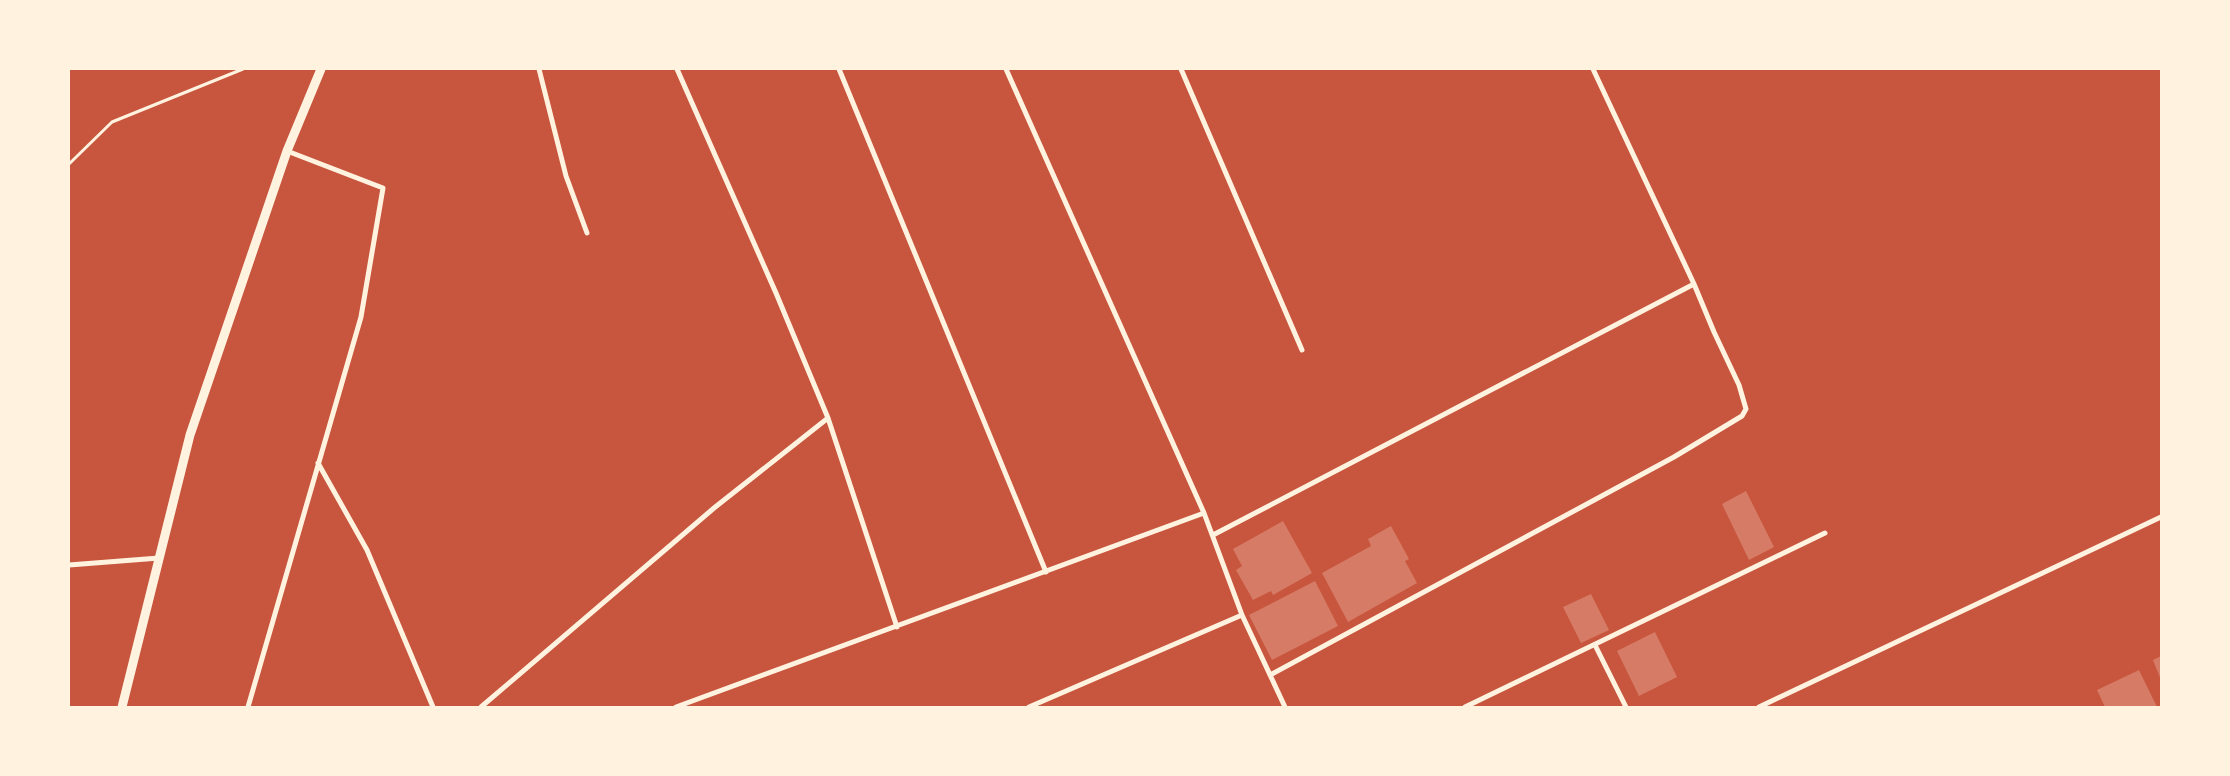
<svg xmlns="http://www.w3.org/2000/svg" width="2230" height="776" viewBox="0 0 2230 776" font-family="Montserrat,sans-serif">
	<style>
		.building { fill: #d67c66 }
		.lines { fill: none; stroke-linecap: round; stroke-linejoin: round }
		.path { stroke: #fff3e0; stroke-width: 3 }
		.minor { stroke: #fff3e0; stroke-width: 5 }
		.tertiary { stroke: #fff3e0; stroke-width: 9 }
	</style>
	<rect width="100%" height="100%" fill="#c8553d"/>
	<path class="building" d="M1746,491l28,56 -25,13 -27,-56z
		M1283,521l29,52 -39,22 -2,-4 -18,9 -17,-30 6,-4 -9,-17z
		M1391,526l18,33 -4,2 12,22 -69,39 -26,-49 49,-27 -3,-7z
		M1315,581l23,45 -66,34 -23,-45z
		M1591,594l18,36 -28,13 -18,-36z
		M1655,632l22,45 -38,19 -22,-45z
		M2161,656v24l-8,-20z
		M2139,670l18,37h-52l-8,-17z"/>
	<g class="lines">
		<path class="path" d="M69,164l43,-42 131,-53"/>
		<path class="minor" d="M539,69l27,107 21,57
			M839,69l207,503
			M1006,69l198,444
			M1181,69l121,281
			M828,418l69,209
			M318,463l49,87 66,157
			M1213,535l481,-251 -101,-215
			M69,565l90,-7
			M1242,615l43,92
			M1595,645l31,62
			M1270,675l404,-218 68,-41 4,-7 -7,-24 -25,-53 -20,-48
			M248,707l113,-390 22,-129 -96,-37
			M481,707l233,-199 114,-90 -52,-125 -99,-224
			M676,707l528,-194 38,102 -213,92
			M1465,707l360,-174
			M1759,707l402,-190"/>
		<path class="tertiary" d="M122,707l68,-272 97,-284 34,-82"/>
	</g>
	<rect width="2230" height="776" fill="none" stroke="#fff3e0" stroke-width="140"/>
</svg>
